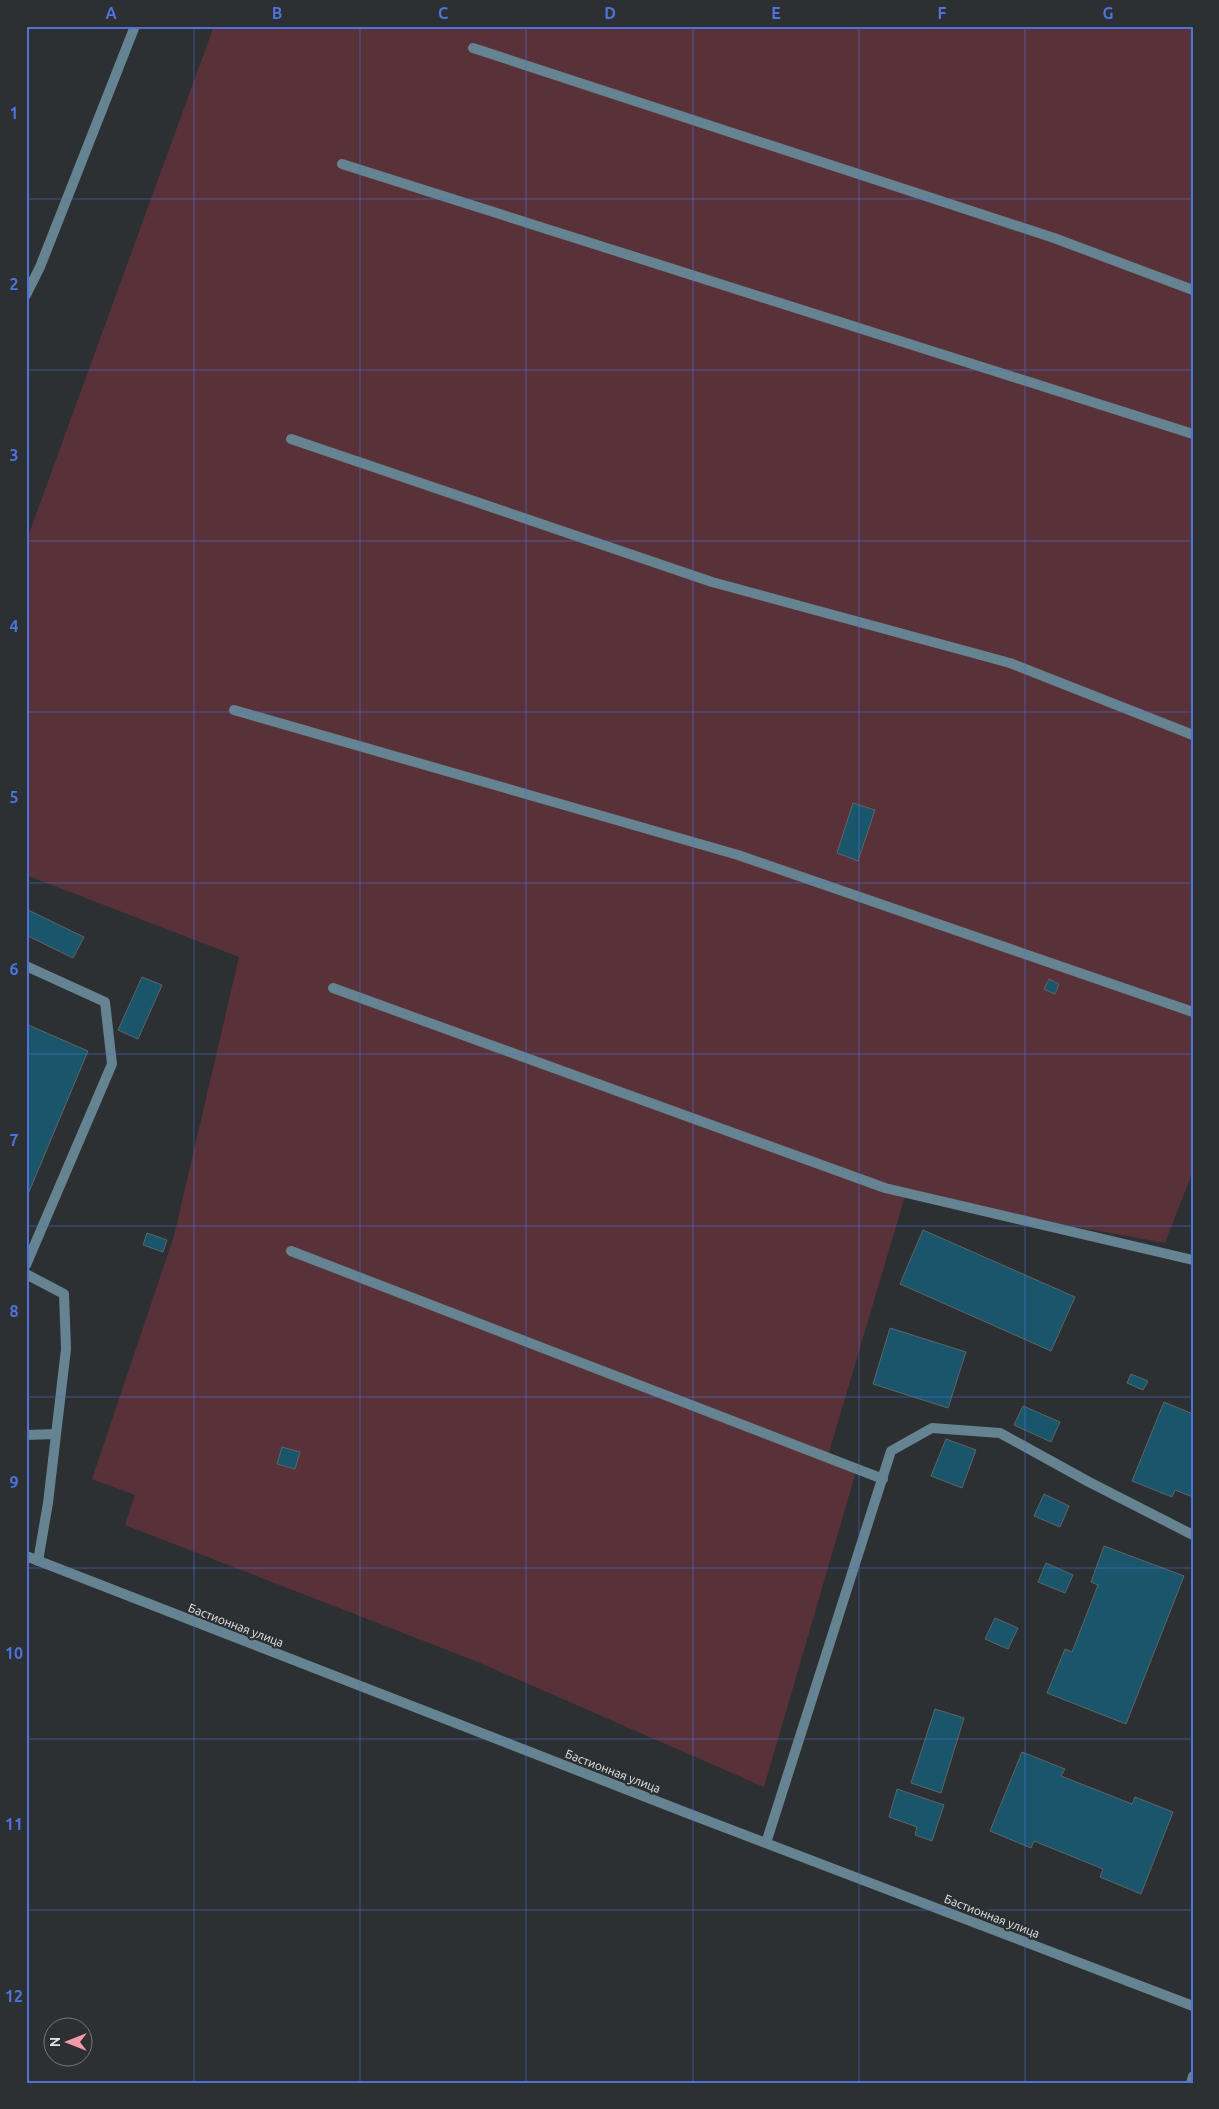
<svg xmlns="http://www.w3.org/2000/svg" width="1219" height="2109" viewBox="0 0 1219 2109" font-family="Ubuntu,sans-serif">
	<style>
		.green { fill: #593239 }
		.building { fill: #19566c; stroke: #5f6466 }
		.lines { fill: none; stroke-linecap: round; stroke-linejoin: round }
		.service { stroke: #658390; stroke-width: 10 }
		.tertiary { stroke: #658390; stroke-width: 10 }
		.grid { fill: none; stroke: #4e74dc; stroke-width: 1; stroke-opacity: 0.55 }
		.labels { text-anchor: middle; dominant-baseline: central; stroke-width: 4.5; stroke-linejoin: round; paint-order: stroke }
		.street-label { font-size: 12px; fill: #e2e5e6; stroke: #2c3032 }
		.neatline { fill: none; stroke: #4e74dc; stroke-width: 2 }
		.grid-label { font-size: 16px; text-anchor: middle; font-weight: bold; fill: #4e74dc }
	</style>
	<rect width="100%" height="100%" fill="#2c3032"/>
	<path class="green" d="M214,26h979v1145l-28,72 -260,-47 -78,263 30,9 -93,319 -286,-125 -353,-137 10,-30 -43,-16 82,-243 65,-279 -213,-82v-333z"/>
	<path class="building" d="M853,803l22,7 -17,51 -21,-8z
		M26,909l58,28 -11,21 -47,-23z
		M142,977l20,8 -24,54 -20,-9z
		M1049,979l10,5 -4,10 -11,-5z
		M26,1024l62,27 -62,148z
		M923,1230l152,67 -24,54 -151,-67z
		M147,1233l20,7 -4,12 -20,-7z
		M890,1328l76,24 -18,56 -75,-24z
		M1131,1374l17,7 -5,9 -16,-7z
		M1164,1402l29,12v83l-18,-7 -3,7 -40,-16z
		M1023,1406l37,16 -9,20 -37,-17z
		M946,1439l30,11 -14,38 -31,-12z
		M282,1447l18,5 -5,17 -18,-5z
		M1044,1494l25,12 -9,21 -26,-11z
		M1104,1546l80,30 -58,148 -79,-31 18,-44 7,3 26,-67 -7,-3z
		M1046,1563l27,12 -8,18 -27,-11z
		M995,1618l23,10 -10,21 -23,-10z
		M935,1709l29,9 -23,75 -30,-10z
		M1022,1752l43,17 -4,7 71,28 3,-7 38,15 -32,82 -41,-17 3,-8 -69,-28 -3,7 -41,-17z
		M897,1789l47,16 -12,36 -17,-6 2,-8 -28,-10z"/>
	<g class="lines">
		<path class="service" d="M473,48l581,190 139,52
			M342,164l851,270
			M26,295l14,-28 95,-241
			M291,439l421,143 298,81 183,72
			M234,710l504,145 455,157
			M26,966l79,36 7,62 -86,201
			M333,988l552,200 308,72
			M291,1251l592,228
			M26,1274l38,20 2,55 -18,154 -10,58
			M26,1435l30,-1
			M766,1843l125,-392 41,-23 68,5 89,49 104,53
			M1191,2083l2,-7"/>
		<path class="tertiary" d="M26,1556l661,257 506,193"/>
	</g>
	<path class="grid" d="M194,26v2057M360,26v2057M526,26v2057M693,26v2057M859,26v2057M1025,26v2057M26,199h1167M26,370h1167M26,541h1167M26,712h1167M26,883h1167M26,1054h1167M26,1226h1167M26,1397h1167M26,1568h1167M26,1739h1167M26,1910h1167"/>
	<g class="labels">
		<g class="street-label">
			<text transform="translate(236 1625) rotate(21)">Бастионная улица</text>
			<text transform="translate(613 1771) rotate(21)">Бастионная улица</text>
			<text transform="translate(992 1916) rotate(21)">Бастионная улица</text>
		</g>
	</g>
	<rect width="1219" height="2109" fill="none" stroke="#2c3032" stroke-width="55"/>
	<g transform="translate(68 2042) rotate(270)"><circle r="24" fill="#2c3032" stroke="#75787a"/>
	<path d="M0-4L9 19L0 12L-9 19Z" fill="#f39aa9"/>
	<text y="-8" font-size="14" font-weight="bold" text-anchor="middle" fill="#e2e5e6">N</text>
	</g>
	<rect x="28" y="28" width="1164" height="2054" class="neatline"/>
	<g class="grid-label">
		<text x="111" y="19">A</text>
		<text x="277" y="19">B</text>
		<text x="443" y="19">C</text>
		<text x="610" y="19">D</text>
		<text x="776" y="19">E</text>
		<text x="942" y="19">F</text>
		<text x="1108" y="19">G</text>
		<text x="14" y="119">1</text>
		<text x="14" y="290">2</text>
		<text x="14" y="461">3</text>
		<text x="14" y="632">4</text>
		<text x="14" y="803">5</text>
		<text x="14" y="975">6</text>
		<text x="14" y="1146">7</text>
		<text x="14" y="1317">8</text>
		<text x="14" y="1488">9</text>
		<text x="14" y="1659">10</text>
		<text x="14" y="1830">11</text>
		<text x="14" y="2002">12</text>
	</g>
</svg>
